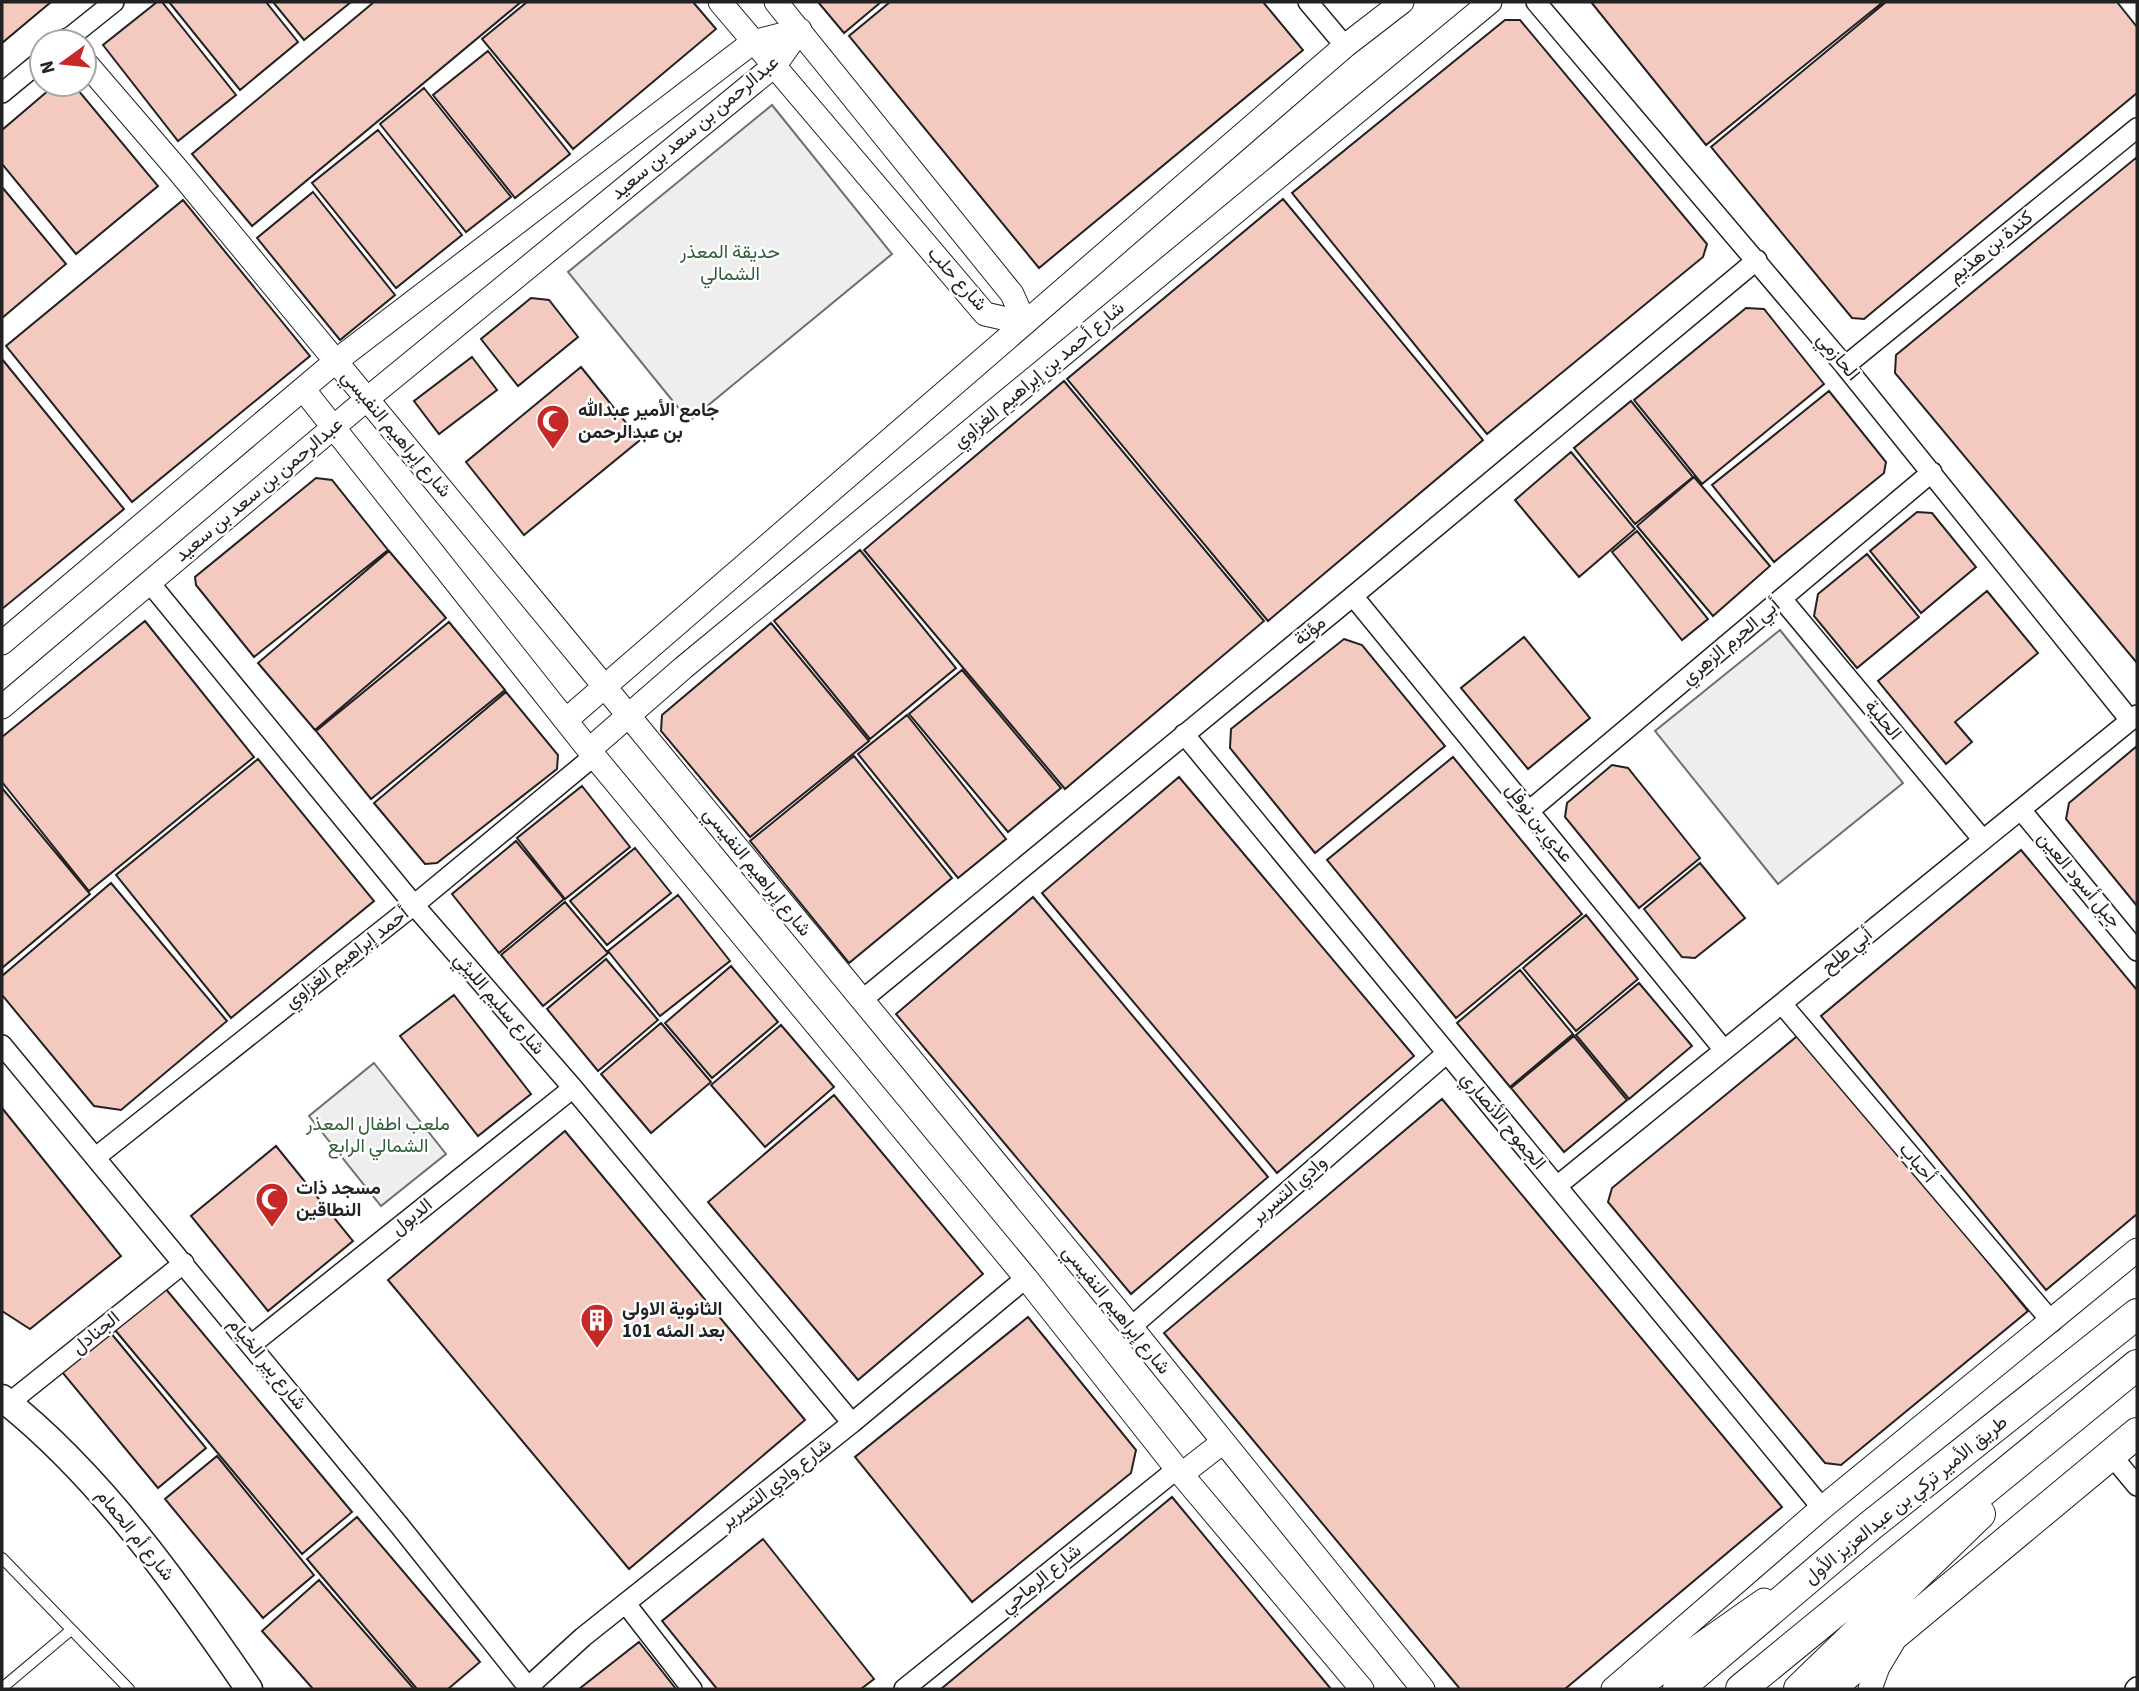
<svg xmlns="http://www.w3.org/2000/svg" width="2139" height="1691" viewBox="0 0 2139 1691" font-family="'Source Sans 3',Vazirmatn,sans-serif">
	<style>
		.green { fill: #eee; stroke: #6f6f6f; stroke-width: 2 }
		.building { fill: #f3c9c0; stroke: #222; stroke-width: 2 }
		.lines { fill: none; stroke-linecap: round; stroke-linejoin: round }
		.service-casing { stroke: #222; stroke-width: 12 }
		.minor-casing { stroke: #222; stroke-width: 22 }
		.tertiary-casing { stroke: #222; stroke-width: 25 }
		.secondary-casing { stroke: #222; stroke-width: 29 }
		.primary-casing { stroke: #222; stroke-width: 32 }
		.service { stroke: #fff; stroke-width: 10 }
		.minor { stroke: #fff; stroke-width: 19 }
		.tertiary { stroke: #fff; stroke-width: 23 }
		.secondary { stroke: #fff; stroke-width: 26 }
		.primary { stroke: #fff; stroke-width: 30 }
		.labels { text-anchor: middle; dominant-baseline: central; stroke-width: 5; stroke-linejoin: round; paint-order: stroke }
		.street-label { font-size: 19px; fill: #222; stroke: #fff }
		.park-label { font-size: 19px; fill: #2f5e38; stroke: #fff }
		.poi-label { font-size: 19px; font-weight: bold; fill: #222; stroke: #fff; text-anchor: start }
	</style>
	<rect width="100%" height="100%" fill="#fff"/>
	<path class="green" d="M772,105l120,149 -203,167 -121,-149z
		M1780,630l123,153 -125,101 -123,-153z
		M374,1063l72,91 -65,52 -72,-90z"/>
	<path class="building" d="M2,2h49l-49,41z
		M157,2h5l74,93 -58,46 -75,-96z
		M169,2h97l32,40 -58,48z
		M273,2h78l-47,38z
		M374,2h147l-269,224 -60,-72z
		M527,2h166l23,27 -143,120 -91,-110z
		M818,2h63l-37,31z
		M890,2h373l40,48 -264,218 -190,-232z
		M1591,2h292l-177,143z
		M1886,2h231l20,25v66l-273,226 -12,-1 -141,-171z
		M1505,20h15l187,224 -4,13 -216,177 -195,-241z
		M488,51l82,103 -55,44 -82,-103z
		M56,84h17l85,102 -82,68 -74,-90v-34z
		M424,88l87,109 -45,35 -86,-108z
		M378,130l84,105 -66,53 -84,-105z
		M2137,157v506l-242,-290 1,-18z
		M2,187l64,77 -64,54z
		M313,192l82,103 -55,45 -83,-102z
		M1283,199l200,241 -215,181 -201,-242z
		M183,200l127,156 -178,146 -126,-156z
		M531,298l18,2 29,37 -60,49 -37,-47z
		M1746,308l18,1 60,75 -122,100 -68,-84z
		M472,357l25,33 -58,44 -25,-33z
		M2,359l122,150 -122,100z
		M581,367l59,73 -116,95 -58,-73z
		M1064,381l200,240 -199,168 -201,-239z
		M1829,391l57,71 -2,11 -110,89 -62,-77z
		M1631,401l62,76 -58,47 -61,-76z
		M1571,452l64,77 -56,48 -64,-77z
		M1694,477l76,89 -57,50 -76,-90z
		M316,478l16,2 56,70 -134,107 -58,-72 -1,-8z
		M1917,512l15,1 44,54 -55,46 -51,-62z
		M1637,531l71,88 -26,21 -70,-88z
		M860,550l96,118 -86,71 -96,-118z
		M389,551l57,67 -131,112 -57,-67z
		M1867,554l52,63 -62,51 -43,-52 4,-22z
		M1987,591l51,62 -83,69 17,20 -26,22 -68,-83z
		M145,621l109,136 -165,134 -87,-109v-45z
		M449,622l56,68 -134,109 -55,-68z
		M771,623l98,118 -119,96 -89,-106 1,-16z
		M1524,637l66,81 -62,51 -67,-81z
		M1344,639l18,6 83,101 -130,107 -85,-105 1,-19z
		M962,670l99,118 -53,44 -99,-118z
		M506,692l52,63 -1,14 -120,94 -12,1 -51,-61z
		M907,715l99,124 -48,39 -100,-124z
		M2137,746v160l-71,-87 3,-16z
		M854,756l98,122 -103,85 -99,-122z
		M1453,757l129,157 -126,104 -129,-158z
		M258,759l116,142 -143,117 -115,-143z
		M1612,765l16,3 72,90 -61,50 -74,-91 2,-14z
		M1179,777l235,279 -137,117 -235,-280z
		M582,786l48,61 -65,52 -48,-61z
		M2,788l88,106 -88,74z
		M516,841l48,58 -65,54 -47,-59z
		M635,848l36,45 -64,52 -37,-44z
		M2021,850l116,140v224l-91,76 -225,-274z
		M1700,863l45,55 -50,40 -13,-1 -38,-48z
		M111,883l116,138 -106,89 -27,-4 -92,-111v-19z
		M678,895l52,66 -70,55 -52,-65z
		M1033,897l235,280 -137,117 -235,-280z
		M565,902l43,51 -65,53 -42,-51z
		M1586,915l52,64 -62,52 -53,-63z
		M606,959l52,61 -60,51 -51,-62z
		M731,966l47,56 -66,56 -47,-55z
		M1520,970l53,64 -63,53 -53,-64z
		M1639,983l53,63 -63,53 -53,-64z
		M454,995l77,99 -53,42 -78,-100z
		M661,1023l50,59 -60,51 -50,-59z
		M781,1025l53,62 -69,60 -54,-62z
		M1801,1033l227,278 -187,154 -16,-2 -217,-261 4,-14z
		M1574,1036l53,64 -63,52 -53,-64z
		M834,1095l149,179 -125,106 -150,-178z
		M1442,1099l340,408 -217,182h-105l-296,-356z
		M2,1108l119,148 -91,73 -28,-18z
		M565,1131l240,289 -176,149 -241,-289z
		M276,1146l77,95 -85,70 -77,-95z
		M165,1288l187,224 -50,42 -187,-224z
		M1028,1317l108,133 -5,23 -159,129 -117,-145z
		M110,1332l96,116 -48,40 -96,-116z
		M217,1456l97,119 -51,43 -98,-119z
		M1172,1497l159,192h-390z
		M357,1517l123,145 -32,27h-31l-110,-130z
		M763,1539l111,140 -13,10h-144l-55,-68z
		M319,1580l95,109h-101l-51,-58z
		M639,1642l37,47h-97z"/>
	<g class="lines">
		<defs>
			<path id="service" d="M2,1558l127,131
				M2,1688l69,-58"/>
			<path id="minor" d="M1308,2l37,44
				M1536,2l309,364 285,354
				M64,42l50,-40
				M2,93l40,-33
				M1845,366l292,-238
				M149,582l265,323 159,183 279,335
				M1353,596l371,454
				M1782,599l201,241
				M1184,734l638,774
				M2021,810l116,141
				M1529,811l403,-339
				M862,1000l491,-404 404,-336
				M1782,1004l270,318
				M2,1045l397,480 129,162
				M96,1157l318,-252 180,-149
				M1557,1186l580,-471
				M1131,1327l316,-274
				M251,1345l322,-257
				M9,1403l175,-140
				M2112,1456l25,30
				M626,1604l66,85
				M526,1689l57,-52 269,-214 174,-145
				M904,1689l273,-220
				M2135,1689l2,-2"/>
			<path id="tertiary" d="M720,2l265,312 40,9
				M776,2l236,292 13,29
				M67,40l1,2
				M84,61l93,108 451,546 503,612 292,362
				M303,389l286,361 437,528 151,191 185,220
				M2,643l334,-282 417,-319 47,-12
				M2,707l365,-308 408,-334 25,-35
				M566,720l779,-674 57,-44
				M589,750l94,-82 807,-666
				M1182,1474l41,-32
				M1613,1689l209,-181 315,-258
				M1637,1689l127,-89
				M1870,1689l8,-22 15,-25"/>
			<path id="secondary" d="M2,1398c98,77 177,189 247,291"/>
			<path id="primary" d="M1678,1689l192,-163 267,-212
				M1741,1689l396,-324
				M1799,1689l181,-175
				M1829,1689l308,-256"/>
		</defs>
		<use href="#service" class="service-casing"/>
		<use href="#minor" class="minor-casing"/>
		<use href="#tertiary" class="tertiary-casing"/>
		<use href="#secondary" class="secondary-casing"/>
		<use href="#primary" class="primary-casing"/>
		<use href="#service" class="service"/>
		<use href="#minor" class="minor"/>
		<use href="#tertiary" class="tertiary"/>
		<use href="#secondary" class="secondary"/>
		<use href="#primary" class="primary"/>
	</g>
	<defs>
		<symbol id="mosque-pin" viewBox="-11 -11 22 30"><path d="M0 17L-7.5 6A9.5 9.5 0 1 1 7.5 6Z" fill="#c62828" stroke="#fff"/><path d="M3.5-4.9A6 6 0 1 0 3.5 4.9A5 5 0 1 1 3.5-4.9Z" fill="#fff"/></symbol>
		<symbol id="building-pin" viewBox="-11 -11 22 30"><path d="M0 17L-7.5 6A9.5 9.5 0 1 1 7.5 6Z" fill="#c62828" stroke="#fff"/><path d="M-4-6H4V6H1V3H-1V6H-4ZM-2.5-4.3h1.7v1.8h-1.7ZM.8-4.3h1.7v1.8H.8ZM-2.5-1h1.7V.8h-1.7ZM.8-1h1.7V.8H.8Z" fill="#fff"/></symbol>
	</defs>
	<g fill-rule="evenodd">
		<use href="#mosque-pin" x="534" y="402" width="38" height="52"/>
		<use href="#mosque-pin" x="253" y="1180" width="38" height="52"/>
		<use href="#building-pin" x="578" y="1301" width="38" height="52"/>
	</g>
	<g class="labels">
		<g class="street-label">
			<text transform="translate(695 128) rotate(-40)">عبدالرحمن بن سعد بن سعيد</text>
			<text transform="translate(1991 247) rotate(-39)">كندة بن هذيم</text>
			<text transform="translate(957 279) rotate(48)">شارع حلب</text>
			<text transform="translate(1838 357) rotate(50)">الحازمي</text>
			<text transform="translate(1039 375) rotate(-40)">شارع أحمد بن إبراهيم الغزاوي</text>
			<text transform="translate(396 434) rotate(50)">شارع إبراهيم النفيسي</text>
			<text transform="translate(259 490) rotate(-40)">عبدالرحمن بن سعد بن سعيد</text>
			<text transform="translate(1310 631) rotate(-39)">مؤتة</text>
			<text transform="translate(1731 642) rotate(-40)">أبي الحرم الزهري</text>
			<text transform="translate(1883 720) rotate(50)">الحلية</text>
			<text transform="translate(1539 823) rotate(51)">عدي بن نوفل</text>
			<text transform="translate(757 872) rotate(51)">شارع إبراهيم النفيسي</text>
			<text transform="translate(2079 880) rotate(50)">جبل أسود العين</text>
			<text transform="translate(1847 951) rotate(-39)">أبي طلح</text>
			<text transform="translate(347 958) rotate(-38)">أحمد إبراهيم الغزاوي</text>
			<text transform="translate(499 1004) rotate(49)">شارع سليم الليثي</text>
			<text transform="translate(1503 1121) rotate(50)">الجموح الأنصاري</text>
			<text transform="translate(1917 1163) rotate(50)">أحباب</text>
			<text transform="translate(1289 1190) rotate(-41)">وادي التسرير</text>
			<text transform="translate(412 1217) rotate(-39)">الدبول</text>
			<text transform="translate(1116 1310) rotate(51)">شارع إبراهيم النفيسي</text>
			<text transform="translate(96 1333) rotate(-39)">الجنادل</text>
			<text transform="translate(267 1364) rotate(51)">شارع بير الخيام</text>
			<text transform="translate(776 1484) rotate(-38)">شارع وادي التسرير</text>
			<text transform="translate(1906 1500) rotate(-39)">طريق الأمير تركي بن عبدالعزيز الأول</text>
			<text transform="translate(135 1535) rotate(51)">شارع أم الحمام</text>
			<text transform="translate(1041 1579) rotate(-39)">شارع الرماحي</text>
		</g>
		<g class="park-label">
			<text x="730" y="252">حديقة المعذر<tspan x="730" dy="22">الشمالي</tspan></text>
			<text x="378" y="1124">ملعب اطفال المعذر<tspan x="378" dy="22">الشمالي الرابع</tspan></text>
		</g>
		<g class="poi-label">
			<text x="578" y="410">جامع الأمير عبدالله<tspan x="578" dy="22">بن عبدالرحمن</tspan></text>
			<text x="296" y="1188">مسجد ذات<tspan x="296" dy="22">النطاقين</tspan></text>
			<text x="622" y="1309">الثانوية الاولى<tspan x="622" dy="22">بعد المئه 101</tspan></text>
		</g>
	</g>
	<rect width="2139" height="1691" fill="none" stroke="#222222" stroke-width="7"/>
	<g transform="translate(63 63) rotate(255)"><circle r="33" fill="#ffffff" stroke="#a7a7a7" stroke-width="2"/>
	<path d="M0-5L12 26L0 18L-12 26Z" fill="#c62828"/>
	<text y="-10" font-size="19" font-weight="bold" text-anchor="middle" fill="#222222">N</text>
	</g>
</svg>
